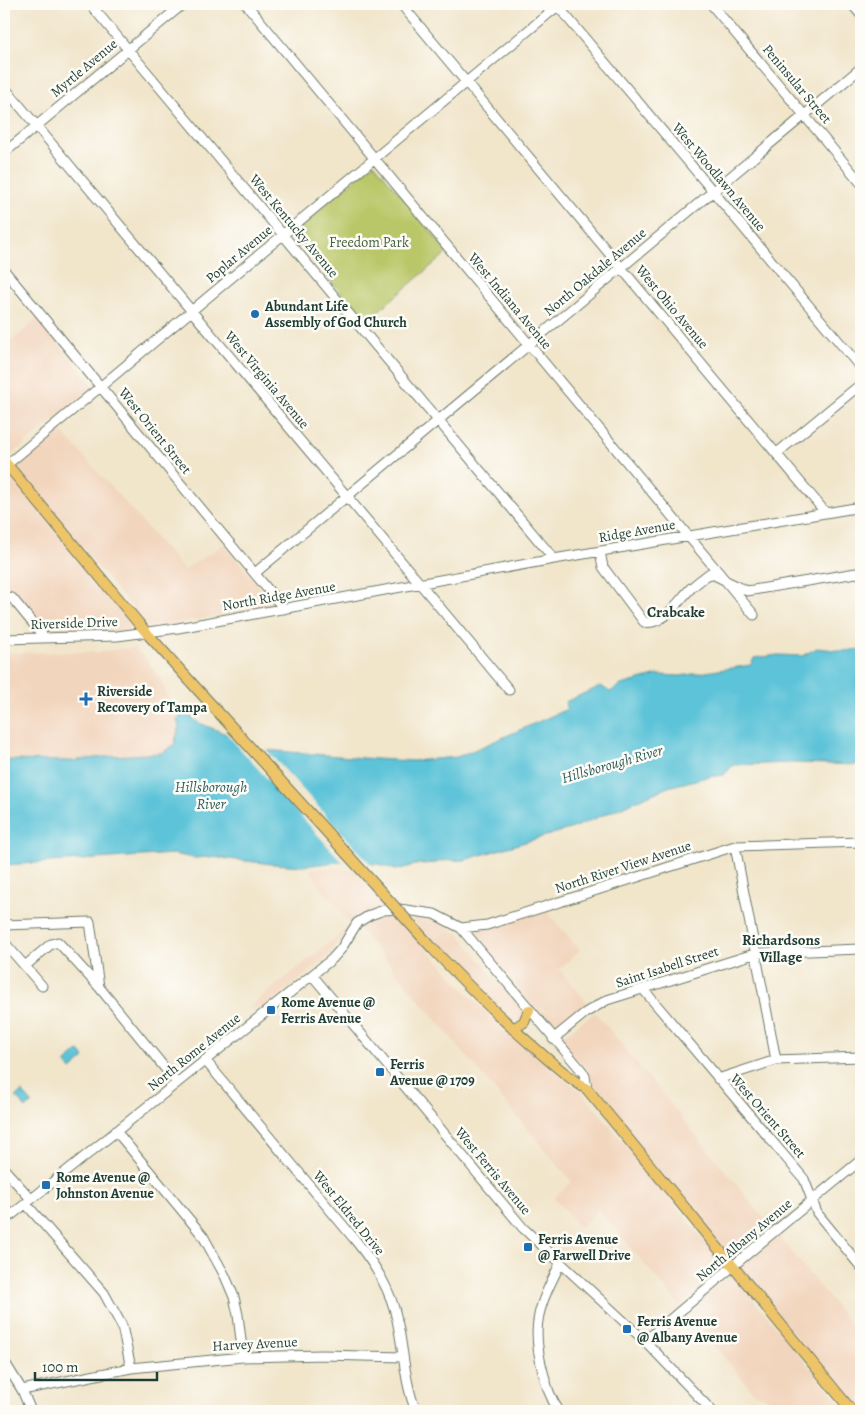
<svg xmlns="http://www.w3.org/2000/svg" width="865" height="1415" viewBox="0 0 865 1415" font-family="Alegreya,serif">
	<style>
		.built { fill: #f2d5bd }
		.green { fill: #bac768; stroke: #6c824e }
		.water { fill: #5bc3d8; stroke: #3d8086 }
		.pier { fill: #f1e5ca }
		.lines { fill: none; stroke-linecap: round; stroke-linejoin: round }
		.minor-casing { stroke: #687868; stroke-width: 11 }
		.major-casing { stroke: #687868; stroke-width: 12 }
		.minor { stroke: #fff; stroke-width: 9 }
		.major { stroke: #eec469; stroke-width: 10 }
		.major-bridge-casing { stroke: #687868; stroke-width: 12; stroke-linecap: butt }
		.major-bridge { stroke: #eec469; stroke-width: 10 }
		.poi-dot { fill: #1f6fb2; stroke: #fdfcf7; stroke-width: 2 }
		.labels { text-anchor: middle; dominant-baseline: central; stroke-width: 5; stroke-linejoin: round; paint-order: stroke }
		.street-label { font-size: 14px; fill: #1f3d34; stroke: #fdfcf7 }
		.park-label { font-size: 14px; fill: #466041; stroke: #fdfcf7 }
		.poi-label { font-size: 14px; font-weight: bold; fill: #1f3d34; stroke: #fdfcf7; text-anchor: start }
		.neighbourhood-label { font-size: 15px; font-weight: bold; fill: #1f3d34; stroke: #fdfcf7 }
		.water-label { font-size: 15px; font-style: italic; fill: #2e5e5d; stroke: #fdfcf7 }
	</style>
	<rect width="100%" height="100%" fill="#fdfcf7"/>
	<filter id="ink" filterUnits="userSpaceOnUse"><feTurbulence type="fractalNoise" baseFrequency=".02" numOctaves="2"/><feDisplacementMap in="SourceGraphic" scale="10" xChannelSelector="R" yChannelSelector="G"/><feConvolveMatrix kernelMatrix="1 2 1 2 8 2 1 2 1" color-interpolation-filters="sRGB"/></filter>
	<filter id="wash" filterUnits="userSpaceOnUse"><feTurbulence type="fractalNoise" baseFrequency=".0096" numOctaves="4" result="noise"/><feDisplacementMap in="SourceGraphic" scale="20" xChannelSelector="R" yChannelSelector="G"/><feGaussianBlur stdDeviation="1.12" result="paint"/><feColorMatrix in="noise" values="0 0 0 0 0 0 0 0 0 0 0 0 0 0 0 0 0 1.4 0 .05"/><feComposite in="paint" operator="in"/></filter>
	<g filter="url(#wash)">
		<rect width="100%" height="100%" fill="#f1e5ca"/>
		<path class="built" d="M38,318l56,68 -86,72 -4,-4v-107z
			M59,428l125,142 40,-26 51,62 -97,17 -31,3 -134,-161z
			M5,471l131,157 -19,3 -69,3 -32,-39 -12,-2v-121z
			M134,648l11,10 16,22 16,39 2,8 -5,18 -12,8 -15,1 -34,2 -42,5 -67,-1v-107l93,-1z
			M327,867l22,3 5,-1 33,37 -33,15 -25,35 -66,53h-16l103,-83 -1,-4 -30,-37 -10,-16z
			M546,910l34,40 -21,19 30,36 -35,27 -20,-23 1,-2 -3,-1 -63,-75z
			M395,914l76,83 39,37 73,60v3l2,-1 141,171 -46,39 -82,-97 -18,19 -26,-30 18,-16 -213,-254 13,-9 12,-4z
			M408,915l24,3 26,15 66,79 -3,7 -7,4 -36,-33z
			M595,1012l177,216 -39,33 -142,-172 -2,-16 -30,-34z
			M777,1234l84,103v74h-3l-120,-144z
			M731,1273l115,138h-64l-8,-10 -20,-8 -68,-81z"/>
		<path class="green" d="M374,163l74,89 -83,70 -73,-89z"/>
		<path class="water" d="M817,648l27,3 17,-2v116l-67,-2 -61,2 -9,10 -17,2 -39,10 -95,41 -109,32 -25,1 -2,2 -18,1 -23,6 -18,-6 -39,-2 -36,4 -31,-2 -61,-7 -17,1 -21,-4 -169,11v-105l67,1 42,-5 34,-2 15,-1 12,-8 5,-18 -2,-8 9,-7 11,10 68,28 110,9 38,2 44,-4 29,-12 81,-36 -2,-7 36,-16 9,6 11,-7 37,-10 22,1 71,-11 3,-7 24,-3 24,1z
			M79,1051l6,7 -14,12 -6,-7z
			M22,1092l10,11 -6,5 -10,-11z"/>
		<path class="pier" d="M224,731l40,16 109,120 -28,-2z"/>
	</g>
	<g filter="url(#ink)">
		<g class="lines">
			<defs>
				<path id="minor" d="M90,4l464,555
					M246,4l508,611
					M401,4l424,508
					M556,4l305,364
					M711,4l150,179
					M852,4l9,11
					M4,87l505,603
					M4,153l179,-149
					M4,270l280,339
					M777,453l84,-69
					M4,467l556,-463
					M600,552l3,15 41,55c20,4 35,-22 47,-34 6,-5 12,-10 19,-15l37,18 109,-18 5,1
					M255,573l606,-505
					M4,597l8,1 33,40
					M4,639l113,-3 61,-8 376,-69 301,-51 6,1
					M735,846l41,214
					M4,925l86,-3 9,65 78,96
					M461,928l121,143 3,5 2,13
					M4,942l38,44
					M25,966l26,-22 7,-2 41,45
					M312,975l211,253 122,113 67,70
					M643,989l161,190 13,34 44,54
					M553,1039l32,-26 22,-13 150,-47 104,-4
					M205,1060l151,181c19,24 35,49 41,79 7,31 7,61 19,91
					M718,1079l58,-19 85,-3
					M116,1131l87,105 22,40 9,21 4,18 5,42
					M4,1169l27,30
					M26,1204l78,89 18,33 9,42
					M4,1221l308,-246 20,-16 9,-10 16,-26 13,-8 14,-5 15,-1 35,5 27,14 26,-3 248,-79 126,-4
					M645,1341l101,-86 115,-95
					M4,1361l18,29 9,21
					M22,1390l109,-22 112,-11 80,-2 79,2
					M559,1411c-9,-13 -12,-24 -16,-39 -13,-47 -4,-66 17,-108"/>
				<path id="major" d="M4,461l141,170 53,59
					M434,950c33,35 66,68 102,99 16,14 32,29 51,40l265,322
					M513,1029l11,-7 5,-12"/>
			</defs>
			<use href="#minor" class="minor-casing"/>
			<use href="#major" class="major-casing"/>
			<use href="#minor" class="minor"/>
			<use href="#major" class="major"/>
			<defs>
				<path id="major-bridge" d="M198,690l236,260"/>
			</defs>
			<use href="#major-bridge" class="major-bridge-casing"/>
			<use href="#major-bridge" class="major-bridge"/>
		</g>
	</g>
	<g class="poi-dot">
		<circle cx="255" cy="314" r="5"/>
		<path d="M83.5 691.5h5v5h5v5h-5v5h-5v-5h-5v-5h5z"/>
		<rect x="266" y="1005" width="10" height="10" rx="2.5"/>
		<rect x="375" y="1067" width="10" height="10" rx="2.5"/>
		<rect x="41" y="1180" width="10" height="10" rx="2.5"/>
		<rect x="523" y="1242" width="10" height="10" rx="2.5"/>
		<rect x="622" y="1324" width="10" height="10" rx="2.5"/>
	</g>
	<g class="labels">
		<g class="street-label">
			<text transform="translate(84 68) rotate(-40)">Myrtle Avenue</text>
			<text transform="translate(797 84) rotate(50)">Peninsular Street</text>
			<text transform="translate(719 177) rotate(50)">West Woodlawn Avenue</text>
			<text transform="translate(294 226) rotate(50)">West Kentucky Avenue</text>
			<text transform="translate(239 254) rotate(-40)">Poplar Avenue</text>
			<text transform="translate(595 272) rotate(-40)">North Oakdale Avenue</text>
			<text transform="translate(510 301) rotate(50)">West Indiana Avenue</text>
			<text transform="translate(672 307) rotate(50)">West Ohio Avenue</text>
			<text transform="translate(267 380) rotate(50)">West Virginia Avenue</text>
			<text transform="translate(155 431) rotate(51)">West Orient Street</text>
			<text transform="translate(637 531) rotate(-10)">Ridge Avenue</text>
			<text transform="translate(279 596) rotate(-10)">North Ridge Avenue</text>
			<text transform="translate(74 623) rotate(-2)">Riverside Drive</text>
			<text transform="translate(623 867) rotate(-18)">North River View Avenue</text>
			<text transform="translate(667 967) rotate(-18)">Saint Isabell Street</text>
			<text transform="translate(194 1052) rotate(-39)">North Rome Avenue</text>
			<text transform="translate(768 1116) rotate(49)">West Orient Street</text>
			<text transform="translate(493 1171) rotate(50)">West Ferris Avenue</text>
			<text transform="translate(349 1213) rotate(51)">West Eldred Drive</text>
			<text transform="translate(744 1240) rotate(-40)">North Albany Avenue</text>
			<text transform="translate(255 1344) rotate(-3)">Harvey Avenue</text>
		</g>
		<g class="park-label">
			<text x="369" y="242">Freedom Park</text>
		</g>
		<g class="poi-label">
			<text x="265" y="306">Abundant Life<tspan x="265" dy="16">Assembly of God Church</tspan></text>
			<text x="97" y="691">Riverside<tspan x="97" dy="16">Recovery of Tampa</tspan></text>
			<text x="281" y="1002">Rome Avenue @<tspan x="281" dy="16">Ferris Avenue</tspan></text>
			<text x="390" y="1064">Ferris<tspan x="390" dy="16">Avenue @ 1709</tspan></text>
			<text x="56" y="1177">Rome Avenue @<tspan x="56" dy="16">Johnston Avenue</tspan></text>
			<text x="538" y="1239">Ferris Avenue<tspan x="538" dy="16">@ Farwell Drive</tspan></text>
			<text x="637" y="1321">Ferris Avenue<tspan x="637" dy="16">@ Albany Avenue</tspan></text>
		</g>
		<g class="neighbourhood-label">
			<text x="676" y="612">Crabcake</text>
			<text x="781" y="940">Richardsons<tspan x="781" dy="17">Village</tspan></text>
		</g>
		<g class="water-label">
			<text transform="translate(612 764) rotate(-16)">Hillsborough River</text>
			<text x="211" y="787">Hillsborough<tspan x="211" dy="17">River</tspan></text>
		</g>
	</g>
	<rect width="865" height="1415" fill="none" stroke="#fdfcf7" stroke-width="20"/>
	<path d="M35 1372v8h122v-8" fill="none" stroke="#1f3d34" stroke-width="2.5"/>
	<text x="42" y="1372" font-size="15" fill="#1f3d34" stroke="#fdfcf7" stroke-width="4" paint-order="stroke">100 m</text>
</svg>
